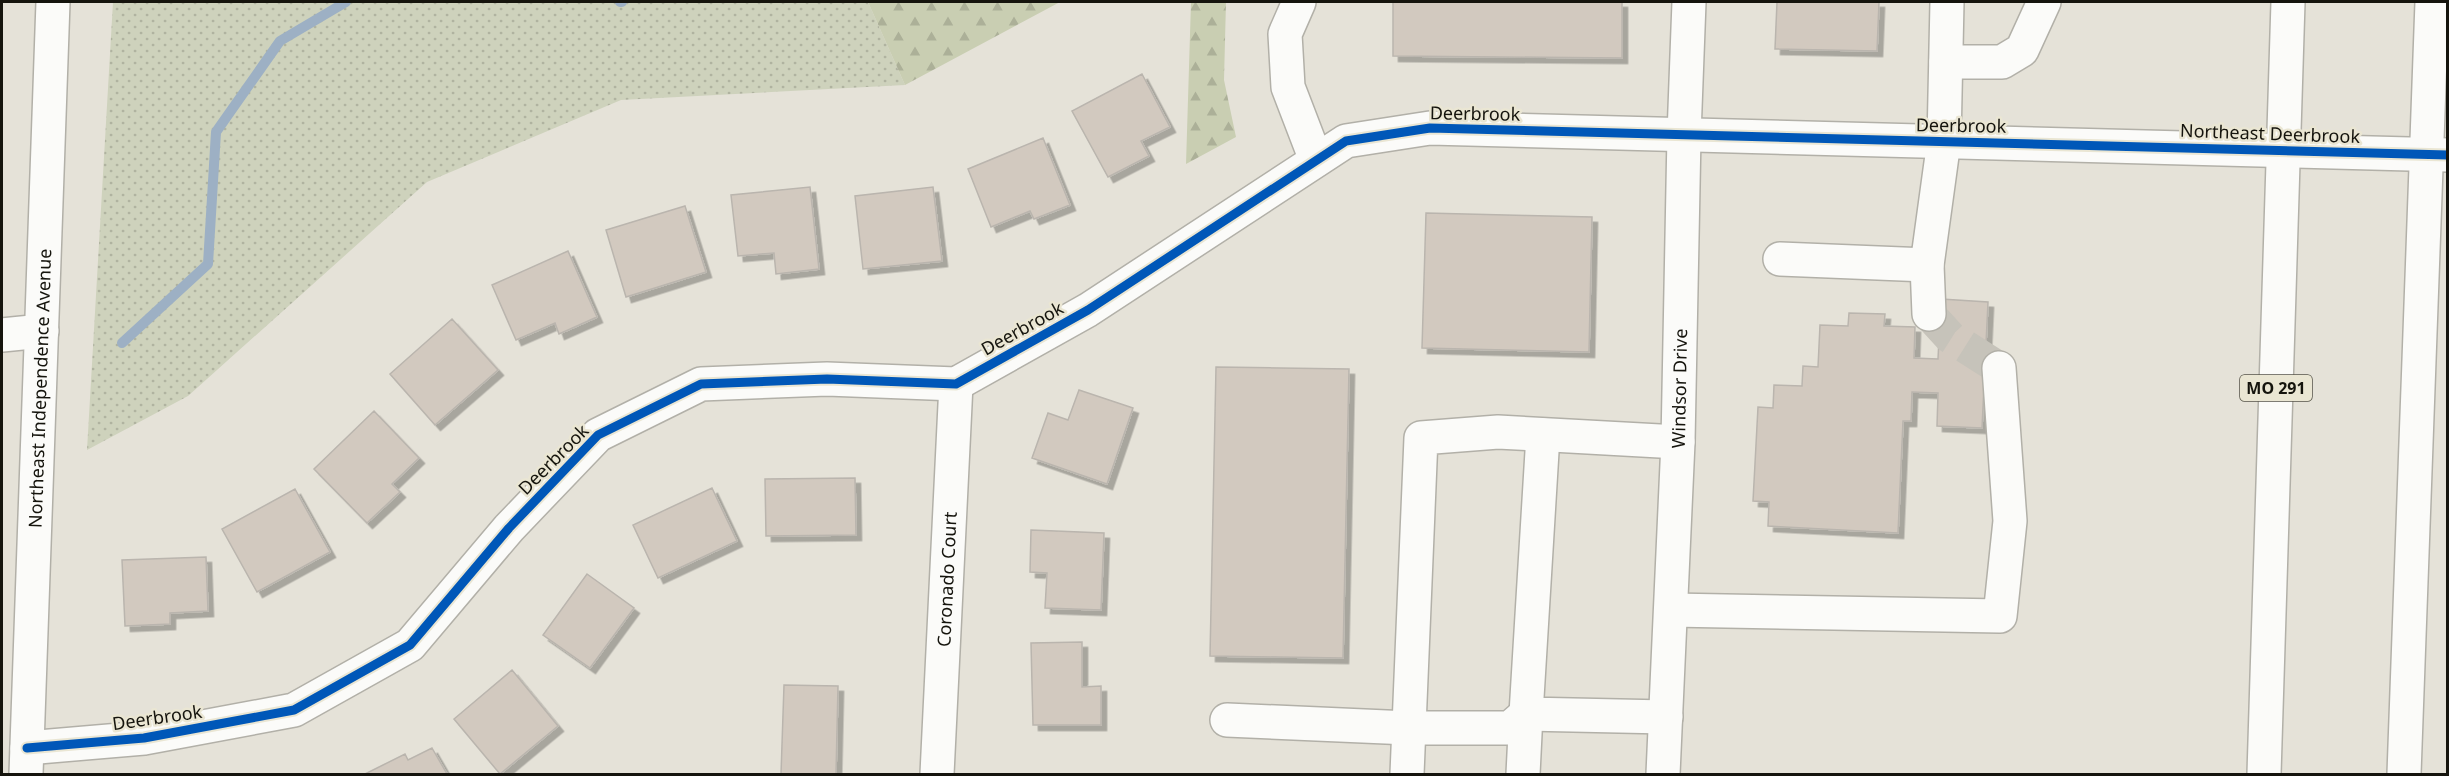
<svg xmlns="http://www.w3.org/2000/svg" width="2449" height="776" viewBox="0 0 2449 776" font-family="'Noto Sans',sans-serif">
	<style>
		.grass { fill: url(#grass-dots) }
		.forest { fill: url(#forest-firs) }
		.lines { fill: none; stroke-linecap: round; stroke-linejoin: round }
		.stream { stroke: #9db0c4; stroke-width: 10 }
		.building { fill: #d2c9bf; stroke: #bab5ae; stroke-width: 1.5; filter: url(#shadow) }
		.minor-tunnel { stroke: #c6c3ba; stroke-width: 33; stroke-dasharray: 33 16; stroke-linecap: butt }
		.minor-casing { stroke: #b2b0a8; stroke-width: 36 }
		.major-casing { stroke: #b2b0a8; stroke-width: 36 }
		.minor { stroke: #fbfbf9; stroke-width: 33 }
		.major { stroke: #fbfbf9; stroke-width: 33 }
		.cycleway-casing { stroke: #eae6d3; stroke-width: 13 }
		.cycleway { stroke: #0057b8; stroke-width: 9 }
		.labels { text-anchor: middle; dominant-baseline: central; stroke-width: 5; stroke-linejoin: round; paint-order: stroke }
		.shield { fill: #eae6d3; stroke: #555348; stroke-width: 1.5 }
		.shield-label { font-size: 16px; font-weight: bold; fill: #15140d }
		.street-label { font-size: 18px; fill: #15140d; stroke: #eae6d3 }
	</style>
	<defs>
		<pattern id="grass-dots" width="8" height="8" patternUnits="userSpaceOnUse" patternTransform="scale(1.5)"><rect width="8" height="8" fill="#ced2bc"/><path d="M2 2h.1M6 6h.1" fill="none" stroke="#b0b3a0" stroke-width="1.8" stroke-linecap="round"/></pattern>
		<pattern id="forest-firs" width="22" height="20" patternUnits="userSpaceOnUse" patternTransform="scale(1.5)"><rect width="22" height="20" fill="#c9ceb2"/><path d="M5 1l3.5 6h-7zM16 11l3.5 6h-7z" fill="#acb098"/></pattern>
		<filter id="shadow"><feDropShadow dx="5.5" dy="5.5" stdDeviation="0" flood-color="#0004"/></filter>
	</defs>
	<rect width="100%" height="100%" fill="#e5e2d8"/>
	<path class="grass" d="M113,2h755l37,83 -284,15 -194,82 -239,214 -101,54z"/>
	<path class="forest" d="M868,2h192l-155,83z
		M1191,2h35l-2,78 12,57 -50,27z"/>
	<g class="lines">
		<path class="stream" d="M620,2h2
			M122,343l86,-79 8,-132 64,-91 66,-39"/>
	</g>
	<path class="building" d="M1393,2h229v56l-229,-2z
		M1777,2h102l-2,49 -102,-2z
		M1142,74l28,53 -29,14 8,15 -41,21 -36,-66z
		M1043,138l27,67 -36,14 -4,-8 -39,16 -23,-58z
		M810,187l9,82 -43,5 -2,-21 -36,3 -7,-61z
		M933,187l9,74 -79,8 -8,-73z
		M685,206l21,66 -80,25 -20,-67z
		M1426,213l166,4 -3,135 -167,-4z
		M568,251l29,66 -38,17 -4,-11 -39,17 -24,-55z
		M1941,299l47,3 -6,126 -45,-2 1,-33 -26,-1 -1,29h-8l-5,112 -130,-7 1,-24 -16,-1 5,-94 15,1 1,-23 28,1 1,-20 15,1 2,-42 28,1 1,-13 36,1 -1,12 31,1 -1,31 24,1z
		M452,319l46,51 -63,55 -45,-51z
		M1216,367l133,2 -6,289 -133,-2z
		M1079,390l54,18 -26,76 -75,-26 16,-45 20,7z
		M374,411l45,47 -27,26 8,8 -33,31 -53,-54z
		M855,478l1,57 -90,1 -1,-57z
		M712,488l25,53 -79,37 -25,-53z
		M295,489l35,63 -73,40 -35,-63z
		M1031,530l73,3 -3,77 -56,-2 2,-35 -17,-1z
		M206,557l2,54 -38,2v11l-45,2 -3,-66z
		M587,574l47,34 -44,60 -47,-33z
		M1082,642v45l19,-1v39h-68l-2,-82z
		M512,670l46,56 -58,48 -46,-55z
		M784,685l54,1 -2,88h-55z
		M432,748l15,26h-82l40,-20 3,6z"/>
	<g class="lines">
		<path class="minor-tunnel" d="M1929,314l21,23 49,31"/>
		<defs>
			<g id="minor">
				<path d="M1299,2l-14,32 3,53 28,73"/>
				<path d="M1946,62h56l20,-12 22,-48"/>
				<path d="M1780,259l147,6 17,-124 3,-139"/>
				<path d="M1927,265l2,49"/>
				<path d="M2,335l40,-4"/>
				<path d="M1543,435l-17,279 140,3"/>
				<path d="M1671,610l329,6 10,-95 -11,-153"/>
				<path d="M1227,720l182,8h101l16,-14"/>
				<path d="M27,748l117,-10 150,-28 116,-65 99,-117 89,-93 103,-51 126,-5 129,5 132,-74 258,-169 84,-13 1018,27"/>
				<path id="s1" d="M26,774l27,-772"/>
				<path id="s2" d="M937,774l19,-390"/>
				<path d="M1407,774l14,-336 77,-6 180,10"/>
				<path d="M1523,774l3,-60"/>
				<path id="s3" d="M1663,774l15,-332 6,-307 5,-133"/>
			</g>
			<path id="major" d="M2264,774l24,-772
				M2404,774l28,-772"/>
		</defs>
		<use href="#minor" class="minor-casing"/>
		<use href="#major" class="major-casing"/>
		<use href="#minor" class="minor"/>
		<use href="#major" class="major"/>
		<defs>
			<path id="cycleway" d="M27,748l117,-10 150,-28 116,-65 99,-117 89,-93 103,-51 126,-5 129,5 132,-74 258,-169 84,-13 1018,27"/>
		</defs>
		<use href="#cycleway" class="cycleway-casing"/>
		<use href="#cycleway" class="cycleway"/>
	</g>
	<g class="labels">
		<rect class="shield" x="2240" y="375" width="72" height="26" rx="4.5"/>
		<g class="shield-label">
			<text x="2276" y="388">MO 291</text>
		</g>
		<g class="street-label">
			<text transform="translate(1475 113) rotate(1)">Deerbrook</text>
			<text transform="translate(1961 125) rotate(1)">Deerbrook</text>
			<text transform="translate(2270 133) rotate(2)">Northeast Deerbrook</text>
			<text transform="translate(1022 328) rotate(-29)">Deerbrook</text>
			<text stroke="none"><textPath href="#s1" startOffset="386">Northeast Independence Avenue</textPath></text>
			<text stroke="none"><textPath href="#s3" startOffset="386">Windsor Drive</textPath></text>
			<text transform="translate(553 459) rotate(-45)">Deerbrook</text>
			<text stroke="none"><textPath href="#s2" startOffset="195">Coronado Court</textPath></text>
			<text transform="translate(157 717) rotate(-8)">Deerbrook</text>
		</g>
	</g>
	<rect width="2449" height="776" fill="none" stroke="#15140d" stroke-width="6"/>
</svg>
